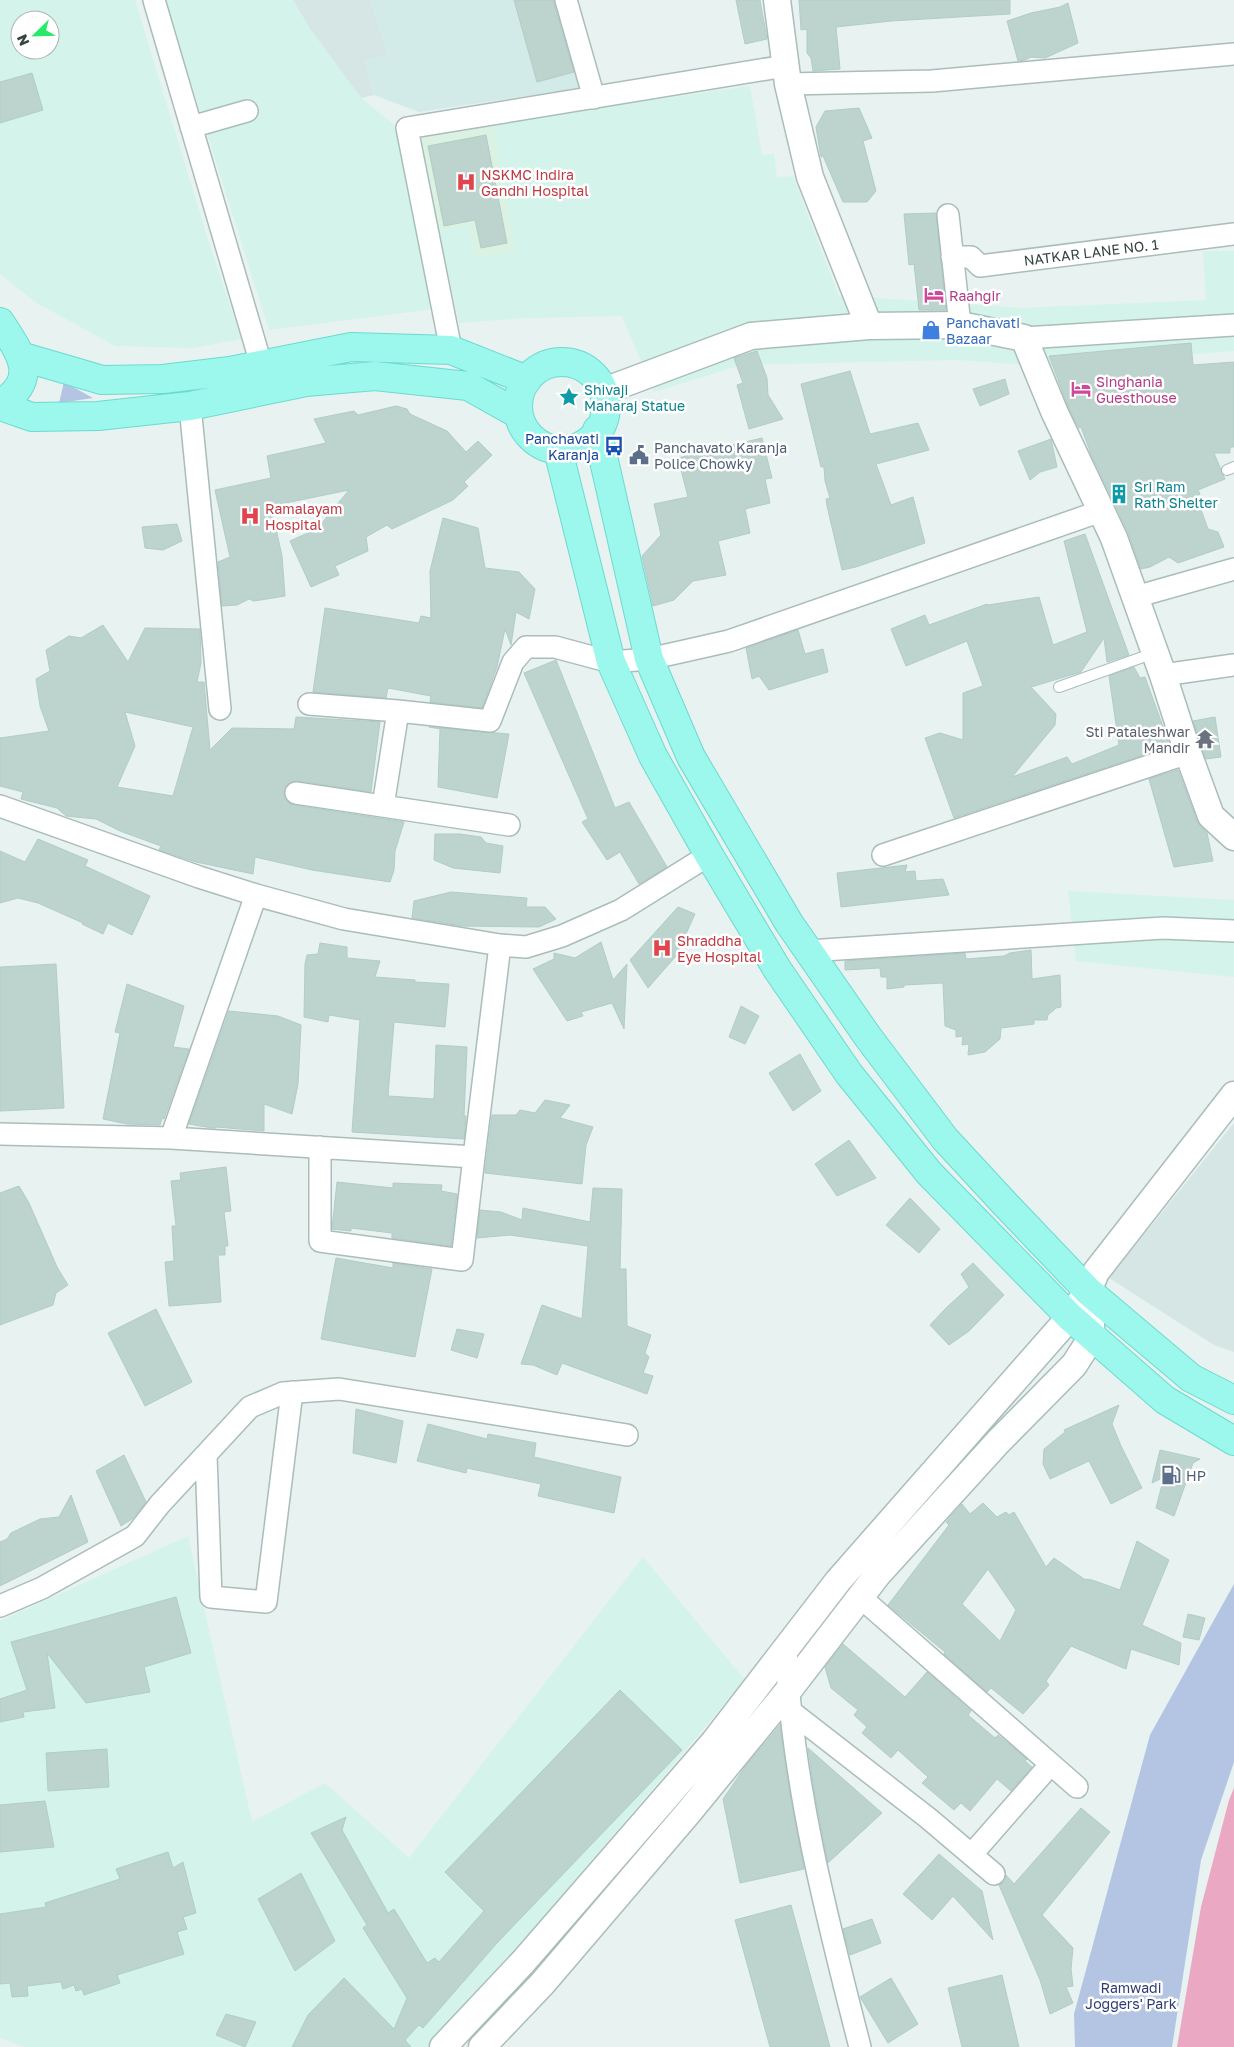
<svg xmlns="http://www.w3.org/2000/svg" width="1234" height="2047" viewBox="0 0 1234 2047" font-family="'Golos Text',sans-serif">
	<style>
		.residential { fill: #d5e6e4 }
		.commercial { fill: #d4f3eb; fill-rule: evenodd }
		.education { fill: #d2eae8 }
		.medical { fill: #dbf2e2 }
		.green { fill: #b3c5e3 }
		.water { fill: #eba8c3 }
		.building { fill: #bdd3ce; stroke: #b1cdc7; fill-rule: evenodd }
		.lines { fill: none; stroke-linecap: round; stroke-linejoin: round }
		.service-casing { stroke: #aabdba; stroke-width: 12 }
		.minor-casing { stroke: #aabdba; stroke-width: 24 }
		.tertiary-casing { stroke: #aabdba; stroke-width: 29 }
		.primary-casing { stroke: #6ddace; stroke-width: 30 }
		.service { stroke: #fff; stroke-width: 10 }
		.minor { stroke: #fff; stroke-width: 21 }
		.tertiary { stroke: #fff; stroke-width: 26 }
		.primary { stroke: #9cf7ed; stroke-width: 28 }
		.labels { text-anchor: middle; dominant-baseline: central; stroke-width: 5; stroke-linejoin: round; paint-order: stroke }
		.health-label { font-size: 14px; fill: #be3a42; stroke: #fff; text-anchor: start }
		.street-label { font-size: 14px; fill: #364542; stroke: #fff }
		.hotel-label { font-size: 14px; fill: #b23c85; stroke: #fff; text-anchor: start }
		.shop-label { font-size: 14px; fill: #366cbe; stroke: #fff; text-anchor: start }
		.culture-label { font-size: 14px; fill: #0d838f; stroke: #fff; text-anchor: start }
		.transit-label { font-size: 14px; fill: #164399; stroke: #fff; text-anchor: end }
		.service-label { font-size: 14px; fill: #4e5e75; stroke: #fff; text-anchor: start }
		.worship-label { font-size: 14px; fill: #5b616d; stroke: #fff; text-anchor: end }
		.park-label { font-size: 14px; fill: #2e3b72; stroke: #fff }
	</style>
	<rect width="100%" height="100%" fill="#e7f2f1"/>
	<path class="residential" d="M293,0h77l18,53 -23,9 9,33 -13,3 -51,-69z
		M1234,1123v229l-20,-7 -105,-67z"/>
	<path class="commercial" d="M0,0h135l69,227 37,112 -48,9 -78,-2 -80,-44 -35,-28zM20,20h30v30h-30z
		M165,0h128l17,29 51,69 36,29 37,182 -165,21z
		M750,86l12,69 12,-1 3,24 16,-2 46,121 37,1 146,10 184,-8 -3,-49h31v100l-190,15 -89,-6 -214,5 -87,27 -32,-76 -94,2 -69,5 -20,-92 30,-6 23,-102z
		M1068,891l166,9v77l-158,-16z
		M188,1536l64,286 73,-39 84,75 234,-301 102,123 -256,301 -61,66h-404l-24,-9v-417z"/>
	<path class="education" d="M370,0h193l24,87 -168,25 -45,-17 -9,-33 23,-9z"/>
	<path class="medical" d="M492,123l23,127 -40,7 -6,-32 -30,6 -19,-93z"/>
	<path class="green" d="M64,382l29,16 -34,5z
		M1234,1584v178l-33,98 -29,187h-97l-1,-33 76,-279z"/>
	<path class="water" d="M1234,1788v259h-57l24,-140 28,-107z"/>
	<path class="building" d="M514,0h39l21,72 -37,10z
		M736,0h24l7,39 -22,5z
		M799,0h211v14l-119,7 -55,6 4,42 -27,2 -2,-13 -4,-5v-24l-6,1z
		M1068,3l10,40 -33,15 -14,-1 -6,3 -7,1 -11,-40 24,-8 29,-6z
		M32,73l11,37 -43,13v-41z
		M859,108l13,30 -9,3 13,50 -9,11h-24l-20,-46 -2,1 -5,-30 9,-16z
		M486,135l21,108 -26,5 -6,-28 -31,6 -16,-80z
		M936,213l10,97h-27l-5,-46 -5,1 -5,-51z
		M1191,343l2,22 41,-3v85h-4v6h-16l11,26 -27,11 2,4 -4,2 12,33 10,3 6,15 -46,16 -9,-6 -19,10 -9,2 -13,-37 -37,-78 -10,-27 -2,1 -10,-19 -20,-53z
		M757,351l10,27 1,17 15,24 -34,10 -12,-44 6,-2 -9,-25z
		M850,371l20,63 48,-11 11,27 -53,14 15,41 22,-8 12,46 -69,24 -14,3 -15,-64 -1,-7 4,-1 -5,-17 -1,-14h-3l-20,-83z
		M1005,379l4,15 -29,12 -7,-17z
		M396,406l11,3 3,5 37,17 19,21 12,-11 14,14 -28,27 4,4 -15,14 -61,29 -5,-4 -21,12 2,14 -33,15 4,9 -28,12 -21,-46 27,-12 32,-39 -78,16 11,50 3,40 -31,5 -5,-2 -12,6 -15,1 -4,-44 12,-5 -15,-67 56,-12 -4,-22 59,-13 -12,-24 40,-8 4,4z
		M762,438l10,40 -7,1 5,24 -25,6 5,24 -32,8 8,34 -33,6 -19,19 -21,6 -11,-50 19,-21 -7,-31 34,-7 -10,-39z
		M1051,439l6,28 -17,5 -10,8 -12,-29z
		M443,518l35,10 7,40 34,4 16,17 -6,30 -13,-7 -5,33 -6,-16 -8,38 -15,41 -52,-6 1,-6 -43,-8 -2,10 -73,-6 12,-84 94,15 2,-7 10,2 -1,-47z
		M177,524l5,17 -19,9 -18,-2 -3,-21z
		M1085,534l44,121 -22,7 -3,-24 -23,34 -50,15 25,27 -1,11 -43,52 55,-20 5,7 47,-19 -10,-69 25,-9 6,11 5,-1 25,69 -216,72 -29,-80 15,-5 23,7v-47l20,-7 -16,-45 -61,25 -15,-37 34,-14 4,10 58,-21 1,1 51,-8 14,48 34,-13 -23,-91z
		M103,625l25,37 17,-34 55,1 1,34 -4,19h7l6,68 22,-22 62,1 2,-12 84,5 -9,70 -74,-11 -10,4 -3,7 4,10 6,3 110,17 -9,29 -1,19 -4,12 -78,-12 -57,-13 -2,17 -57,-12 -37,-12 2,-4 -41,-15 -24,-12 -30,-3 -9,-8 -36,-9 2,-7 -23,-6v-48l49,-7 -9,-25 -4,-27 14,-8 -4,-21 23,-14 12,2zM125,712l68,15 -20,69 -56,-9 18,-41z
		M798,630l7,24 18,-5 5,23 -59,18 -10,-14 -7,3 -6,-31z
		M556,660l59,148 14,-6 38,65 -28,17 -19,-32 -13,8 -25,-38 6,-3 -64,-146z
		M1215,717l6,40 -15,2 -13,-38z
		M429,727l80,7 -12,64 -59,-11 2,-58z
		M1178,770l19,51 10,12 6,28 -39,6 -25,-88z
		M435,834h25l21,3 5,6 17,3 -3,27 -47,-5 -19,-8z
		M38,839l50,21 -3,6 65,30 -18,39 -24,-12 -5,11 -21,-10 1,-1 -45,-20 -20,-5 -18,5v-52l25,11z
		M907,865l-2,7 10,-1 1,10 27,-2 6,16 -108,12 -4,-34z
		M451,892l76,6 -1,9h19l11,12 -17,8 -77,-1 -50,-8 2,-17z
		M678,907l17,7 -19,42 -28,32 -18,-28z
		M601,942l12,38 14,-16 -3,65 -12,-26 -31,9 2,4 -16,5 -34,-52 21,-10v-6l21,5z
		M320,943l27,4v11l33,3 -5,16 40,3v2l34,2 -4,43 -51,-5 -6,74 46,3 2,-54 31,2 -3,69h2l-2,23 -112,-7 8,-112 -31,-5 -1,7 -24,-5 1,-53 2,-9 11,-1z
		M1031,950l1,29 28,-4 1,32 -5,1 -8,7 -1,5h-13v4l-33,4 -1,11 -15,13 -17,3 1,-11 -7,1 1,-9 -7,1v-7l-11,-4 -2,-43 -39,2v2l-17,2v-12h-6l-1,-9 -35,2v-9l120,-8 1,6 38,-3 6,-3z
		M56,964l8,144 -64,3v-144z
		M127,984l57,22 -11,41 16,2 -25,70 -2,-1 -2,7 -33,-1 -24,-5 17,-86 -5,-1z
		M741,1006l18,10 -14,28 -16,-7z
		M229,1011l49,5 23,9 -3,59 -6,30 -28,-10v27l-48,-4v1h-4l-23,-4z
		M800,1054l21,37 -28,20 -24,-38z
		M545,1100l25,5 -10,13 33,9 -7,18 -4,39 -97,-11 7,-58h24l4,-5 15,3z
		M849,1140l27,38 -39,18 -22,-32z
		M226,1167l5,44 -7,1 4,34h-3v9h-7l3,47 -52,4 -4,-44 9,-1 -2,-35h4l-5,-45 10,-1 -1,-7z
		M337,1182l56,6v-5l49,2 -1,6 16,3 -6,52 -59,-8v-5l-41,-5v3l-19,-2z
		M19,1186l10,17 28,64 11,18 -12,8 -3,12 -53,20v-132z
		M593,1188l29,1 -2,80h6l1,57 24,9 -6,18 4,4 -6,16 10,3 -6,18 -85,-31 -5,12 -24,-10 -12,-1 21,-59 40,14 6,-73 -78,-11 -33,3 3,-28 21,2 21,8 1,-12 67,14z
		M910,1198l30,31 -21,24 -33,-28z
		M336,1258l57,10v-5l39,6 -17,88 -94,-18z
		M973,1263l31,32 -35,36 -20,14 -19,-20 16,-17 23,-21 -8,-13z
		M156,1309l36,73 -47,24 -37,-73z
		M457,1329l27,5 -7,24 -26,-8z
		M1119,1405l-7,19 9,22 21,42 -31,16 -22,-43 -39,18 -7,-15 1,-15 21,-17 -1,-2z
		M356,1409l47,12 -7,42 -43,-10z
		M428,1424l59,15 1,-5 48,9 -2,14 87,20 -7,36 -76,-17 3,-12 -74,-16 -1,5 -49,-12z
		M1160,1450l40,9 -7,4 -19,53 -18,-8 8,-31 -12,6z
		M124,1455l22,47 -14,17 -11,7 -25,-55z
		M71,1495l17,47 -88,44v-44l7,-3 4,-6 29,-14 19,-2z
		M983,1503l14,14 9,-5 3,3 5,-3 32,55 8,-9 30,21 8,1 28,10 17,-49 32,19 -27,65 39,18 -2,22 -48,-16 -5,20 -55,-23 -25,35 3,4 -26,29 -32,-26 -4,4 -43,-38 1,-2 -57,-47 61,-80 -3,-3 16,-18 8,10zM988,1569l28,41 -16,31 -38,-37z
		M176,1597l15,56 -47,14 6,25 -64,11 -39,-50 8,55 -32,4 1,5 -24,5v-23l27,-9 -16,-48z
		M1188,1614l17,4 -6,22 -16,-3z
		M843,1644l62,53 22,-25 44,39 -3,4 27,23 3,-3 29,24 -2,2 7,6 -21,24 -14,-12 -27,32 -9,-8 -7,7 -32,-27 6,-6 -30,-27 -7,8 -29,-25 5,-6 -13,-12 4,-5 -27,-22 -6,-21z
		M620,1690l62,60 -185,193 -74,85 -4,-3 -14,15 6,7h-119l16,-32 36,-37 50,51 13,-31 -44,-70 4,-3 -56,-92 35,-16 -4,13 46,83 6,-4 33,54 8,-5 4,4 45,-51 -39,-39z
		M780,1725l11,75 13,69 -64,14 -17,-84 22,-32z
		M808,1748l74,65 -54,50 -13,-67z
		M107,1749l2,38 -61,4 -2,-38z
		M45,1801l9,46 -54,5v-47z
		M1081,1808l29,24 -68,83 31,33 -2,21 2,17 -7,1 7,16 -23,11 -10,-34 -41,-95 5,-3 2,-7 8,9z
		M168,1852l5,16 10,-6 13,51 -13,4 4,12 -10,3 7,22 -67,21 3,8 -36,12 -2,-6 -6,2 -2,-6 -11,4 -2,-7 -34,4 1,10 -16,1 -2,-14 -10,1v-70l46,-7 -1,-4 75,-24 -4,-10z
		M939,1854l43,37 11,49 -40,-44 -21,24 -29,-26z
		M301,1873l34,68 -40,30 -37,-72z
		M791,1905l39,142h-60l-35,-127z
		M872,1919l9,24 -31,12 -7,-26z
		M1002,1975l17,72h-57l-14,-59z
		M891,1978l27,46 -30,19 -28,-46z
		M226,2014l30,8 -11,25 -29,-12z"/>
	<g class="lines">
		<defs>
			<path id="service" d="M1227,470l7,-3
				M1059,687l95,-34"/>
			<path id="minor" d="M154,0l107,364
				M566,0l28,98
				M788,84l144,-3 302,-27
				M191,127l56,-16
				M948,215l12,110
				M952,257h19l9,9 254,-32
				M1024,338l210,-13
				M451,350l-44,-222 378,-62
				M190,406l30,303
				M1135,597l99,-28
				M1163,675l71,-10
				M309,704l89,7 92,10 23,-59 13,-15h29l56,15 38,-3 80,-18 372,-130
				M296,793l213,32
				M0,806l199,71 57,18 88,24 156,26 26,2 36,-11 59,-26 88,-55
				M383,806l15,-95
				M883,855l305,-102
				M256,895l-85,243 303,19 26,-212
				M808,951l355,-23 71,3
				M0,1134l171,4
				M320,1147v94l142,19 12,-103
				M206,1455l5,142 55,5 26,-210
				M859,1596l218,191
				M0,1606l42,-18 93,-52 25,-32 90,-97 33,-14 56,-4 288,46
				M786,1647c5,132 41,272 74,400
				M789,1710l139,108 66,56
				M972,1854l79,-90"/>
			<path id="tertiary" d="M777,0l11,84 22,93 59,149
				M604,391l147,-55 118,-10 91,-1 64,13 30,73 60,127 49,137 25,78 23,63 23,21
				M443,2047l80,-85 191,-220 124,-161 232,-264 18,-26 8,-19 138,-177
				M482,2047l60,-63 146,-171 100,-122 90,-117 120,-132 76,-77 18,-28 -2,-23"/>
			<path id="primary" d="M0,322c21,32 40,57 0,82
				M20,356l82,24 61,-1 67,-8 121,-24 100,3 76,30
				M518 406a44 44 0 1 1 88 0a44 44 0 1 1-88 0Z
				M0,406l32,11 66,-1 92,-10 116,-24 69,-6 93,10 50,28
				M597,430l52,229 42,98 98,166 79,114 77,102 61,66 82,86 103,87 43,22
				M558,450l53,212 42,94 56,99 68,114 72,105 80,99 141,144 95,83 69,41"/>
		</defs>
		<use href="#service" class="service-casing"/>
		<use href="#minor" class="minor-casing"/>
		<use href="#tertiary" class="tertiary-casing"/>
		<use href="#primary" class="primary-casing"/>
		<use href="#service" class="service"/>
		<use href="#minor" class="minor"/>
		<use href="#tertiary" class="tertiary"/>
		<use href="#primary" class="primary"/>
	</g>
	<defs>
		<symbol id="hospital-bare" viewBox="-9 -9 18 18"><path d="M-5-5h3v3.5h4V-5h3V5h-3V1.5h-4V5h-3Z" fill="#e0444e" stroke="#fff" stroke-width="2.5" paint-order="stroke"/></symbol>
		<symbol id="hotel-bare" viewBox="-9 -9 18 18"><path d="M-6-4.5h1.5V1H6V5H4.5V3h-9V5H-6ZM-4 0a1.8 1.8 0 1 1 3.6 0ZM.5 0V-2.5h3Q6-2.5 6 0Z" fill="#d1479c" stroke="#fff" stroke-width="2.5" paint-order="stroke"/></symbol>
		<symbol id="shop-bare" viewBox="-9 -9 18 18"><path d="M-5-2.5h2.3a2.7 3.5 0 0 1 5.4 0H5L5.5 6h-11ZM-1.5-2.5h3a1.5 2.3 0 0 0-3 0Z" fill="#3f7fe0" stroke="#fff" stroke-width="2.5" paint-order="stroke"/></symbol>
		<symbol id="sight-bare" viewBox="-9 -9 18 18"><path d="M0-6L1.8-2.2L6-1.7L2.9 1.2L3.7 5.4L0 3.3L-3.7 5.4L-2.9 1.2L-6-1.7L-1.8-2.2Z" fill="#0f9aa8" stroke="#fff" stroke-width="2.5" paint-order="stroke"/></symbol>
		<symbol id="bus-bare" viewBox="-9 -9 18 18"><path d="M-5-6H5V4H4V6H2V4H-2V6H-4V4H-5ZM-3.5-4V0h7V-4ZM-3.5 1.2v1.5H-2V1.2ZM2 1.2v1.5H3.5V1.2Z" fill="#1a4fb4" stroke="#fff" stroke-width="2.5" paint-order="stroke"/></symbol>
		<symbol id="civic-bare" viewBox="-9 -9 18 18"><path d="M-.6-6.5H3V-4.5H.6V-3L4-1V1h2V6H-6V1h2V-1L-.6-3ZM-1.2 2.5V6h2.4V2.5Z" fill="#5c6f8a" stroke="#fff" stroke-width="2.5" paint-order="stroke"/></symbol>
		<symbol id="building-bare" viewBox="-9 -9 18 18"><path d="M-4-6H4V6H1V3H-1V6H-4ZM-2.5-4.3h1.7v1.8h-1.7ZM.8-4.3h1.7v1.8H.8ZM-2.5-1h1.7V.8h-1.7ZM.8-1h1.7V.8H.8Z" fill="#0f9aa8" stroke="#fff" stroke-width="2.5" paint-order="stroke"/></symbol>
		<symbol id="temple-bare" viewBox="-9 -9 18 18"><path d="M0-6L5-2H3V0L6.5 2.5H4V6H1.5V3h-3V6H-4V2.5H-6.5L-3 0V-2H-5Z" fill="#6b7280" stroke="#fff" stroke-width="2.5" paint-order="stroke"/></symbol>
		<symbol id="fuel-bare" viewBox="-9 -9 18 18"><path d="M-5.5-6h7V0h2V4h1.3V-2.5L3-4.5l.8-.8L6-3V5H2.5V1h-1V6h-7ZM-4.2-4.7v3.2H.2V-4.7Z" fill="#5c6f8a" stroke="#fff" stroke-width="2.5" paint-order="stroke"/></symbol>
	</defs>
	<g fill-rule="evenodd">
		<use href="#hospital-bare" x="452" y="168" width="28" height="28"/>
		<use href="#hotel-bare" x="920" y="281" width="28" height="28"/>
		<use href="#shop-bare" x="917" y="316" width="28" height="28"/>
		<use href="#hotel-bare" x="1067" y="375" width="28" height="28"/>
		<use href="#sight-bare" x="555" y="383" width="28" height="28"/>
		<use href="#bus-bare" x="600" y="432" width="28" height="28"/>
		<use href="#civic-bare" x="625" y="441" width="28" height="28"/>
		<use href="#building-bare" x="1105" y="480" width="28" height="28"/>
		<use href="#hospital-bare" x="236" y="502" width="28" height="28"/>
		<use href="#temple-bare" x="1191" y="725" width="28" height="28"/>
		<use href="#hospital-bare" x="648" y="934" width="28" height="28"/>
		<use href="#fuel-bare" x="1157" y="1461" width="28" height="28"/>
	</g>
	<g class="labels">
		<g class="health-label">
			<text x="481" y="174">NSKMC Indira<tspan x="481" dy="16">Gandhi Hospital</tspan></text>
			<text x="265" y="508">Ramalayam<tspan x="265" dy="16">Hospital</tspan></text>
			<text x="677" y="940">Shraddha<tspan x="677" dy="16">Eye Hospital</tspan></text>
		</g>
		<g class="street-label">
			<text transform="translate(1091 252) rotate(-7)">NATKAR LANE NO. 1</text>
		</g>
		<g class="hotel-label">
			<text x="949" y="295">Raahgir</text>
			<text x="1096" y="381">Singhania<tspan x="1096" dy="16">Guesthouse</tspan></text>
		</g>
		<g class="shop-label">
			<text x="946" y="322">Panchavati<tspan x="946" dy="16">Bazaar</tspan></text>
		</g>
		<g class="culture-label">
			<text x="584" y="389">Shivaji<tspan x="584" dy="16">Maharaj Statue</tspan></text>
			<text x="1134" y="486">Sri Ram<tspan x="1134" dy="16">Rath Shelter</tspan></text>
		</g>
		<g class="transit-label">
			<text x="599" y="438">Panchavati<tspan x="599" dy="16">Karanja</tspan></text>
		</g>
		<g class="service-label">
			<text x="654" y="447">Panchavato Karanja<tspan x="654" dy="16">Police Chowky</tspan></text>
			<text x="1186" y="1475">HP</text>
		</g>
		<g class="worship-label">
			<text x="1190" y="731">Sti Pataleshwar<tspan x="1190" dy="16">Mandir</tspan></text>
		</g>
		<g class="park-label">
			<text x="1131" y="1987">Ramwadi<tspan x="1131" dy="16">Joggers' Park</tspan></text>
		</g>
	</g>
	<g transform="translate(35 35) rotate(247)"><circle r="24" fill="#ffffff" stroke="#afb5b3"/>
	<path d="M0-4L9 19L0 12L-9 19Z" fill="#26ea68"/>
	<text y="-8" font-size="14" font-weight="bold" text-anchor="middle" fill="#364542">N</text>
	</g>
</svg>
